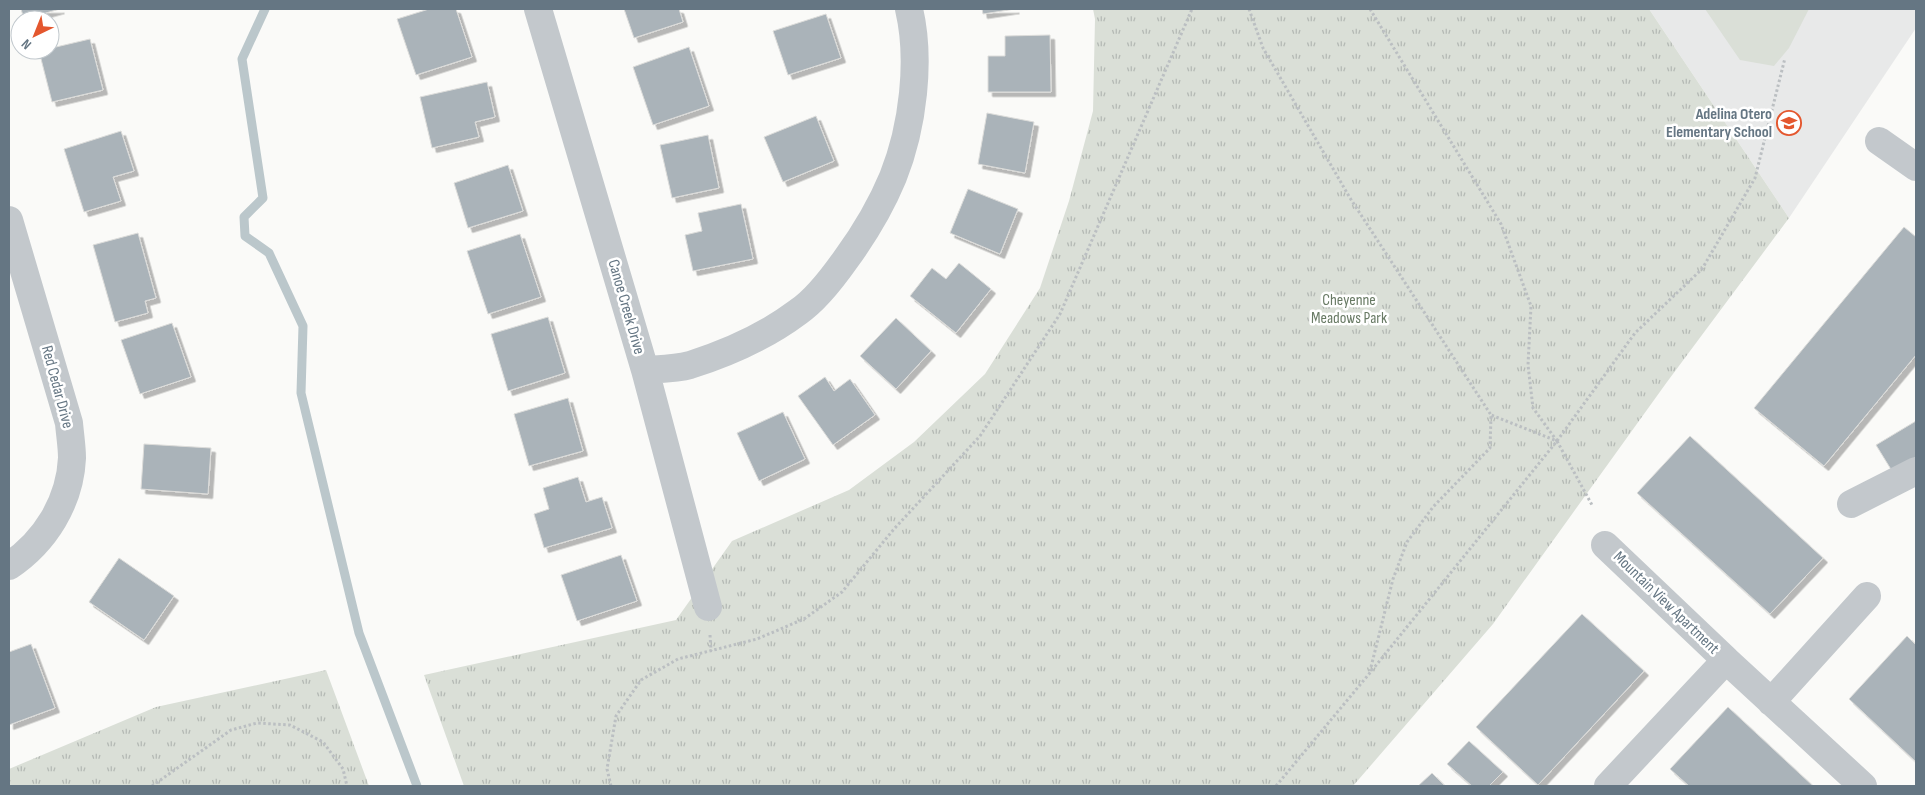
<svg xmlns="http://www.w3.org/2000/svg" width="1925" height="795" viewBox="0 0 1925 795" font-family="'Sofia Sans Condensed',sans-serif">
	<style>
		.built { fill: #e8e9e9 }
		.park { fill: url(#park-tufts) }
		.pitch { fill: #dadfd7 }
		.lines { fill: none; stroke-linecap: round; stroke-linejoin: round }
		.stream { stroke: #bbc7cb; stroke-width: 9 }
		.building { fill: #aab3b9; stroke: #dcdcda; filter: url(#shadow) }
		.path { stroke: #bbbfc2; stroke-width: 3; stroke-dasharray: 2.5 2.5; stroke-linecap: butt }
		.minor { stroke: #c3c8cc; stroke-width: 28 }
		.labels { text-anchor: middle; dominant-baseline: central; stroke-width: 5; stroke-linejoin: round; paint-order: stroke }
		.poi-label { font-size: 16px; font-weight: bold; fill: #657683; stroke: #fff; text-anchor: end }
		.park-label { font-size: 16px; fill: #687a64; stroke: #fff }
		.street-label { font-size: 16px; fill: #657683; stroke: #fff }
	</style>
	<defs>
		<pattern id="park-tufts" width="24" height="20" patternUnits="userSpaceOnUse" patternTransform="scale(1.25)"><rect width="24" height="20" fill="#dadfd7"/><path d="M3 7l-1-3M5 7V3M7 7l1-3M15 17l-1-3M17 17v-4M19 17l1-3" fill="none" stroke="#b4b9b4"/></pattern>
		<filter id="shadow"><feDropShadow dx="4.5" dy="4.5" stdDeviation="0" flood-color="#0004"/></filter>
	</defs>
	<rect width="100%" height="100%" fill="#fafaf8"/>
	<path class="built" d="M1649,9h267v19l-127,190z"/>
	<path class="park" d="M1093,9h556l140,209 -122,164 -174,242 -140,162h-889l-40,-111 252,-55 56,-79 117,-51 65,-48 71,-68 55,-86 29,-87 24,-90 2,-92z
		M326,670l43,116h-360v-17l147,-62z"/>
	<path class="pitch" d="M1705,9h104l-20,39 -15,18 -34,-6z"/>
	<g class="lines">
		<path class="stream" d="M265,9l-23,50 21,139 -19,19 1,19 24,17 34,73 -2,67 58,240 58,153"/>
	</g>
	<path class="building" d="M21,9h39l-36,10z
		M429,9h27l16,48 -56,18 -19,-56z
		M624,9h55l4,13 -49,16z
		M982,9h33l-32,5z
		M826,14l15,44 -53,17 -15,-44z
		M1050,35l1,57h-63v-36h17v-20z
		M90,39l13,51 -51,12 -13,-51z
		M689,47l20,59 -56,19 -20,-58z
		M487,82l8,35 -20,5 4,15 -47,11 -12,-51z
		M987,113l47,9 -9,51 -47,-9z
		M816,116l18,45 -51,21 -19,-45z
		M121,131l13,40 -21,6 8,24 -37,11 -20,-63z
		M708,135l11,53 -47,10 -12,-53z
		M508,165l15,46 -55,17 -14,-45z
		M968,189l50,20 -18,45 -50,-21z
		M741,204l12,55 -60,12 -8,-36 17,-4 -4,-18z
		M1904,227l12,10v118l-92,111 -70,-58z
		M138,233l18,65 -11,3 3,12 -33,9 -22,-77z
		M520,234l21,63 -53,17 -21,-63z
		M959,263l32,26 -35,44 -46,-37 22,-28 14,11z
		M548,317l17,56 -57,18 -17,-57z
		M896,318l35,33 -35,38 -36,-33z
		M172,323l19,54 -51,17 -19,-54z
		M825,377l9,14 16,-12 25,36 -42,30 -35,-49z
		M568,398l15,53 -54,15 -15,-52z
		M783,412l22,47 -46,22 -22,-48z
		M1916,421v36l-24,14 -16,-26z
		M1690,436l133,122 -53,56 -133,-121z
		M144,444l67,4 -3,46 -67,-5z
		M578,477l8,25 16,-5 10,31 -68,20 -10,-34 15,-5 -6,-21z
		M621,555l16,46 -60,20 -16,-46z
		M119,558l55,38 -30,44 -55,-38z
		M1582,614l62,57 -106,114 -62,-58z
		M1907,636l9,9v117l-67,-63z
		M31,644l24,64 -46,17v-73z
		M1728,707l85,79h-124l-19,-17z
		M1469,741l34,31 -14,14h-17l-25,-22z
		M1432,773l13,13h-27z"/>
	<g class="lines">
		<path class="path" d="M1249,9l14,39 87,150 141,217 -1,33 -57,59 -26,35 -14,37 -23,92
			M1370,9l131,215 30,82 -3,59 5,43 24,33 -66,-26
			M1557,441l35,64
			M710,635l1,16
			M152,786l79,-56 26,-7 33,2 33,17 20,27 4,17
			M611,786l-4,-17 9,-53 25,-36 37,-21 79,-20 47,-20 38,-27 52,-63 86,-93 80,-122 132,-305
			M1276,786l93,-112 188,-233 78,-108 67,-64 53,-91 30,-120"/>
		<path class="minor" d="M538,9l107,361 63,237
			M1879,141l37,26
			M9,220l60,203c1,12 3,24 3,35 -2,44 -27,84 -63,108
			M645,370c14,-1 31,-1 45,-5 38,-12 76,-29 108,-53 18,-12 36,-36 48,-53 19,-26 35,-53 47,-82 20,-50 28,-117 16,-168
			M1851,504l65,-33
			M1605,545l121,115
			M1771,702l96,-106
			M1608,786l118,-126 137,126"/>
	</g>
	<defs>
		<symbol id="school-ring" viewBox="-11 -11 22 22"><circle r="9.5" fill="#fff" stroke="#e4572e" stroke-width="1.5"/><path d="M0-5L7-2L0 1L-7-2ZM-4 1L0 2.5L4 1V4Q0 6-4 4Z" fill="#e4572e"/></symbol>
	</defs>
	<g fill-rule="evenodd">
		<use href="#school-ring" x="1775" y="109" width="28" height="28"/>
	</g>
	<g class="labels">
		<g class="poi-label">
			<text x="1772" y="114">Adelina Otero<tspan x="1772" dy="18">Elementary School</tspan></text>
		</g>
		<g class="park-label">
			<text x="1349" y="300">Cheyenne<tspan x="1349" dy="18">Meadows Park</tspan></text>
		</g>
		<g class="street-label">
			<text transform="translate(626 307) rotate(74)">Canoe Creek Drive</text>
			<text transform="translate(57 387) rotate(75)">Red Cedar Drive</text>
			<text transform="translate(1666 603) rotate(44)">Mountain View Apartment</text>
		</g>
	</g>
	<rect width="1925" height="795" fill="none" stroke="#657683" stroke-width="20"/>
	<g transform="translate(35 35) rotate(223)"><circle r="24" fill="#ffffff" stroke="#c1c8cd"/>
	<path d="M0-4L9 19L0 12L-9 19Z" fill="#e4572e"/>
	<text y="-8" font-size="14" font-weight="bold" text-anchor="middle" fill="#657683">N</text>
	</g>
</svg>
